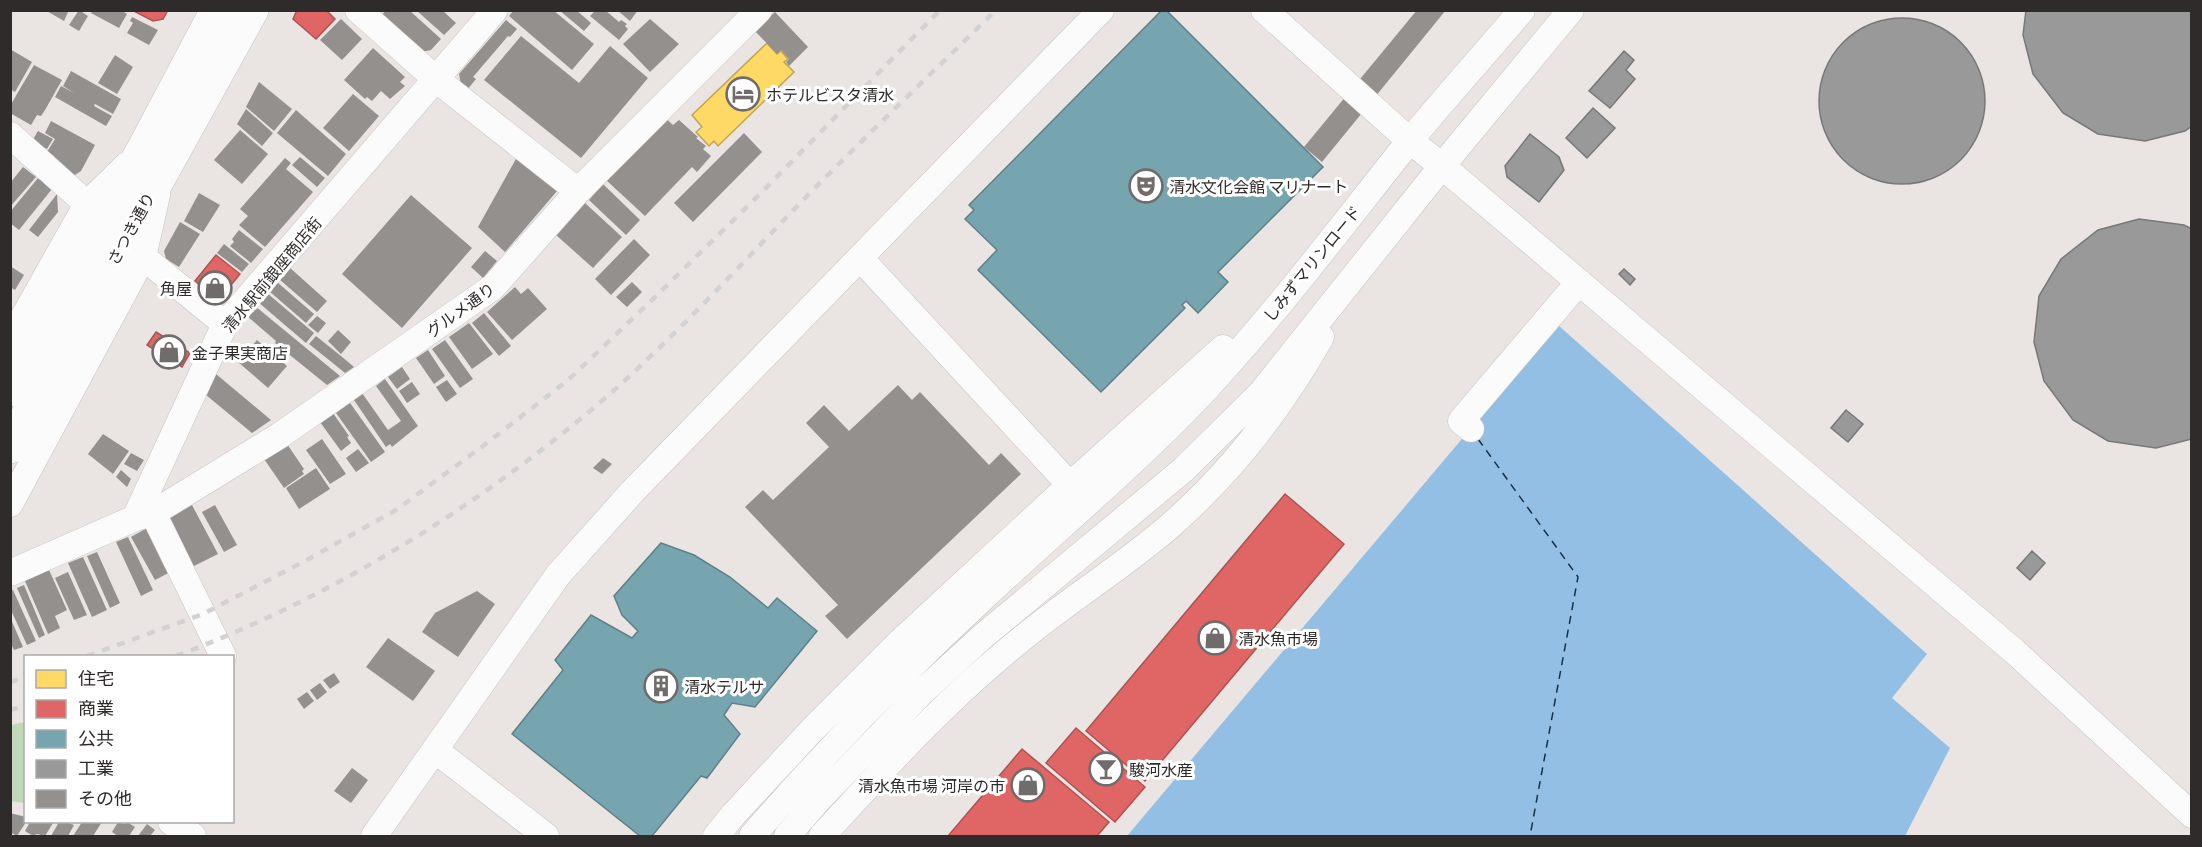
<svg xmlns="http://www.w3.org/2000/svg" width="2202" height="847" viewBox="0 0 2202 847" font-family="Literata,'Noto Sans JP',serif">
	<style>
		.green { fill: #c1d7b9 }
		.water { fill: #93bfe4 }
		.homes { fill: #ffd966; stroke: #c0a554; stroke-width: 1.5 }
		.shops { fill: #e06666; stroke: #ab5454; stroke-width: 1.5 }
		.public { fill: #76a5af; stroke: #608087; stroke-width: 1.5 }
		.industry { fill: #999; stroke: #797878; stroke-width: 1.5 }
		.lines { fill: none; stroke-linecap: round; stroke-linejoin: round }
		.ferry { stroke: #153147; stroke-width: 1.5; stroke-dasharray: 8 6; stroke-linecap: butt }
		.building { fill: #94908e }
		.minor-casing { stroke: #c7c3c1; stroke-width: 27 }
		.highway-casing { stroke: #c7c3c1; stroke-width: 34 }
		.minor { stroke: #fcfbfb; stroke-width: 26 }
		.highway { stroke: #fcfbfb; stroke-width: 33 }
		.rail { stroke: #d3d1d1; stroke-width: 4.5; stroke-dasharray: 8 8; stroke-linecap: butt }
		.labels { text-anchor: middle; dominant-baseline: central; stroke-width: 6; stroke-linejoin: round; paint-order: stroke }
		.poi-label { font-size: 16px; fill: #2e2b2a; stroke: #fff; text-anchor: start }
		.street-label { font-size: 16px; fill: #2e2b2a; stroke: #fff }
	</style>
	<rect width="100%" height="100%" fill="#eae5e3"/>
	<path class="green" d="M25,722h1l-1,81 -15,-2 1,-76z"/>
	<path class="water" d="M1558,325l369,329 -35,44 58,50 -45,88h-778z"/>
	<path class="homes" d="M767,43l10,11 4,-3 7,8 -4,3 10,10 -76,74 -4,-5 -5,5 -13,-14 6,-5 -10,-12z"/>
	<path class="shops" d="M132,10h36l-5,9 -10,2z
		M297,10h29l9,9 -19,20 -23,-20z
		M216,255l24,19 -19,23 -7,-1 -19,-15z
		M156,332l34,21 -8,14 -35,-22z
		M1285,494l59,50 -199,237 -59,-50z
		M1076,728l69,59 -30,35 -69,-59z
		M1022,749l87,73 -12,14h-149z"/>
	<path class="public" d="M1162,10h4l157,157 -105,105 10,10 -30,31 -12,-12 -4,4 3,3 -84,84 -123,-122 19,-20 -32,-31 9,-9 -5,-5z
		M661,543l33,12 36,22 38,31 9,-10 40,33 -62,76 -23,-4 -8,12 16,19 -33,44 -6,-2 -49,60h-12l-128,-102 51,-64 -8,-10 36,-45 41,23 6,-7 -16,-16 -8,-19z"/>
	<path class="industry" d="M2026,10h166v116l-7,5 -40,10 -47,-7 -35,-21 -30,-39 -10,-39z
		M1819 101a83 83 0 1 1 166 0a83 83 0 1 1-166 0Z
		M1624,51l10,9 -8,10 9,9 -25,29 -21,-17z
		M1593,108l22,20 -28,30 -21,-20z
		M1530,134l29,23 5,13 -25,32 -32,-25 -2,-11z
		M2139,219l45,6 8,4v210l-36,9 -48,-7 -35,-21 -29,-39 -10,-39 5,-46 22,-37 37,-29z
		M1624,269l11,10 -5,6 -11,-11z
		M1846,410l17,14 -15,18 -17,-14z
		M2032,551l13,12 -15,17 -13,-12z"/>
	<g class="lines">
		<path class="ferry" d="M1478,439l100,138 -48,259"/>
	</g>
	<path class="building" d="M45,10h24l-5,11z
		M79,10l9,6 -9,15 -10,-6z
		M93,10h28l6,4 -8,14 -28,-15z
		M386,10h23l32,29 -10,11 -9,2 -40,-37z
		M416,10h26l14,13 -12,12z
		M514,10h39l41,34 -22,26 -63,-54z
		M559,10h17l15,13 -7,8z
		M596,10h9l14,12 2,-2 6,4 -2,2 3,3 -9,11 -29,-24z
		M617,10h21l-8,11z
		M1417,10h29l-124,152 -18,-15z
		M775,12l33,35 -19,19 -3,-4 3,-3 -8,-9 -4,4 -22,-23z
		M132,17l26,13 -9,15 -22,-12 6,-10 -3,-2z
		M341,19l21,20 -20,21 -22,-20z
		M650,19l29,25 -29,28 -27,-28z
		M506,20l11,9 -7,8 -2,-1 -35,41 3,2 -9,11 -6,-5 -2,-11z
		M521,36l58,47 31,-37 38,32 -67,80 -97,-78z
		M373,48l32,29 -5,5 5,4 -15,13 -9,-8 -9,10 -5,-4 -2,2 -21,-19z
		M10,49l22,13 -17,30 -5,-3z
		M115,55l18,12 -16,27 -19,-11z
		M34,65l28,15 -17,30 -4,6 -4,-1 -6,10 -21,-12v-7z
		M71,71l50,28 -8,15 -18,-10 -1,2 18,10 -6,10 -51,-29 6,-11 13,7 -11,-7z
		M259,82l33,27 -18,22 -28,-24z
		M353,94l26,22 -30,35 -26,-23z
		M246,109l27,24 -11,13 -25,-22z
		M296,110l50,44 -18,22 -51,-43z
		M663,116l10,9 6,-5 19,17 -2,1 10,8 -3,3 8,7 -14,16 -5,-5 -47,49 -39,-36z
		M51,121l44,24 -14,26 -6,4 -17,-10 -5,-6 1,-3 -7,-4 8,-13 -10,-6z
		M240,130l28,24 -26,30 -28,-24z
		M38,131l15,8 -6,10 -15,-8z
		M744,133l18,19 -69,70 -19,-19z
		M300,157l25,21 -8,9 -25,-22z
		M517,157l39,24 1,10 -52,61 -27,-25z
		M285,158l6,5 -5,6 27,23 -48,55 -26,-22 9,-9 -8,-7z
		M23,167l13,10 -26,30v-24z
		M38,178l14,11 -33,41 -9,-7v-11z
		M603,184l37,36 -14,15 -37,-35z
		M199,193l21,12 -17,27 -19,-11z
		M57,194l1,18 -20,25 -9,-7z
		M411,195l61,53 -70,80 -60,-54z
		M585,203l37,34 -29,31 -37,-33z
		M180,222l20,12 -21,33 -13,-8 -2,-8z
		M239,230l24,19 -12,14 -21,-17 4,-4 -2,-3z
		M634,239l16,16 -39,40 -16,-16z
		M224,244l25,20 -7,8 -25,-19z
		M485,251l12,10 -14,17 -12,-11z
		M10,266l14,9 -9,15 -5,-3z
		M289,267l38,34 -10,11 -38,-33z
		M277,282l37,32 -8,9 -37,-32z
		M632,282l10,10 -15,15 -11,-10z
		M515,287l6,7 7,-6 19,21 -35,31 -25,-28z
		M267,293l47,40 -8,10 -48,-41z
		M255,306l85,70 -13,9 -52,-42 1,-2 -29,-25z
		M484,313l27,33 -12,10 -27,-33z
		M317,316l9,7 -8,10 -10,-8z
		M469,323l24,31 -21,15 -23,-32z
		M338,330l13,12 -10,12 -13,-13z
		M316,336l25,20 13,11 -9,6 -11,-9 -25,-20z
		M257,340l30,26 -19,22 -30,-26z
		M445,340l28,39 -13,9 -28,-39z
		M428,350l17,26 -11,8 -18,-26z
		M402,367l8,12 -13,10 -9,-12z
		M216,374l55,46 -19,13 -46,-38z
		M385,379l33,47 -26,21 -2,-3 -4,3 -32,-47 8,-7 26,37 13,-9 -25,-35z
		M447,380l10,14 -11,8 -10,-15z
		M412,382l8,12 -13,9 -8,-12z
		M898,385l14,15 8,-8 69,73 12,-12 20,21 -174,165 -22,-23 13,-11 -93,-98 18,-17 10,10 56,-53 -23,-24 18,-18 25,26z
		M350,403l35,49 -14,10 -35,-49z
		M333,413l16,23 -2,1 4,6 -10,8 -21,-29z
		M103,434l26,17 -16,23 -25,-20z
		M322,439l24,35 -16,10 -24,-34z
		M285,441l19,28 -2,2 2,3 -20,14 -22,-32z
		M358,449l11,14 -13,9 -10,-14z
		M131,453l13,7 -7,11 -13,-7z
		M603,458l9,6 -10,10 -9,-6z
		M316,468l14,21 -31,20 -13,-21z
		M121,470l10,9 -4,8 -11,-10z
		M192,505l26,49 -28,14 -25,-48z
		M215,505l22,40 -13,7 -22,-40z
		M156,523l24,44 -25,13 -24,-43z
		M128,537l25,53 -12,6 -25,-54z
		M97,552l23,51 -10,5 -23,-52z
		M83,557l24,53 -15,7 -24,-54z
		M49,570l18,40 -12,6 5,12 -12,6 -23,-53z
		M68,572l19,43 -13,5 -19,-42z
		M24,585l21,50 -6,3 -22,-50z
		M13,590l23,51 -9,4 -17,-37v-17z
		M477,591l18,13 -37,53 -36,-25 13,-19z
		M10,617l13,30 -9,3 -4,-8z
		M388,638l47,33 -22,30 -47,-34z
		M334,673l6,9 -10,7 -7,-9z
		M320,683l7,9 -10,8 -7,-10z
		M307,692l7,9 -10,8 -7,-10z
		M352,768l16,12 -17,23 -17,-12z
		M10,813l16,4v5l-9,14 -7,-4z
		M30,822h19l4,1 -8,13 -8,-2 -4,2 -8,-5z
		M59,822h7l8,3 -6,11h-17z
		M82,822h20l-9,14h-20z
		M118,822l7,2 2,-2 8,5 -6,9h-11l-6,-4z
		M147,824l8,6 -5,6h-12z"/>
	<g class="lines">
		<defs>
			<path id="minor" d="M358,10l79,70 141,111
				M1264,10l146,131 32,25 572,485 178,164
				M10,135l77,69
				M143,257l82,67
				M860,258l210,227
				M10,341l77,-137 40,-39
				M1471,429l-10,-8 118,-139
				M10,504l133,-247 14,-62
				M153,513l70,143
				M135,518l18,-5 126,-77 214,-149 85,-96 181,-181
				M10,573l125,-55 90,-194 270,-314
				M435,750l111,86
				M171,822l22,14
				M374,836l184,-261 75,-84 468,-481
				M716,836l18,-22 78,-84 89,-89 169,-156 153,-137
				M752,836c73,-84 151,-164 233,-240 73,-68 152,-134 220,-206 72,-78 136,-163 202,-246 37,-45 77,-89 115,-134
				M787,836l33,-38 100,-104 62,-57 201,-167 78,-77 181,-227 129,-156
				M822,836c62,-68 125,-137 197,-195 49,-41 104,-74 152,-116 60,-53 111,-119 150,-188"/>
			<path id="highway" d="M10,390l134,-242 73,-138
				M10,447l242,-437"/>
		</defs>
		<use href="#minor" class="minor-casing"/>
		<use href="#highway" class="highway-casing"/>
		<use href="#minor" class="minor"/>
		<use href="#highway" class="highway"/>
		<path class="rail" d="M87,656l116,-42 102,-53 91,-51 87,-64 84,-65 82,-78 112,-110 179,-183
			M176,656c150,-56 290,-142 413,-244 78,-66 147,-143 218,-216 62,-63 126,-124 189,-186
			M10,682l16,-5
			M10,710l16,-4"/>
	</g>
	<defs>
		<symbol id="hotel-ring" viewBox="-11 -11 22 22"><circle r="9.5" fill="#fff" stroke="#706c6b" stroke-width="1.5"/><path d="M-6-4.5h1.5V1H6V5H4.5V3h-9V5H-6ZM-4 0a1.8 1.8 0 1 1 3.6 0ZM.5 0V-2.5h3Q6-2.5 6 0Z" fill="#706c6b"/></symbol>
		<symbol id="theatre-ring" viewBox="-11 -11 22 22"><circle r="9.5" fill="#fff" stroke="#706c6b" stroke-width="1.5"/><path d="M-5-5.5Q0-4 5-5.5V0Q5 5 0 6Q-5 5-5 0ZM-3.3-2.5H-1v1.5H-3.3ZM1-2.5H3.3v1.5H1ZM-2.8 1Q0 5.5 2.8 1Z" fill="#706c6b"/></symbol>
		<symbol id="shop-ring" viewBox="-11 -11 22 22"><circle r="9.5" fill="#fff" stroke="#706c6b" stroke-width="1.5"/><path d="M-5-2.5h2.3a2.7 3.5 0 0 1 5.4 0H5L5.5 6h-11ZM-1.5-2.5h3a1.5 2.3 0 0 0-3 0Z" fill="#706c6b"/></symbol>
		<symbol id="building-ring" viewBox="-11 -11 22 22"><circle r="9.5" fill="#fff" stroke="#706c6b" stroke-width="1.5"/><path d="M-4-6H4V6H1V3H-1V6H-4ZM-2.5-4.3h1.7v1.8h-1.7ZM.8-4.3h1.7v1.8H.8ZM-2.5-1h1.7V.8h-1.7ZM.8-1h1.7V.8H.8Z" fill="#706c6b"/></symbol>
		<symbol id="bar-ring" viewBox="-11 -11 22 22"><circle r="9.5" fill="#fff" stroke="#706c6b" stroke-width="1.5"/><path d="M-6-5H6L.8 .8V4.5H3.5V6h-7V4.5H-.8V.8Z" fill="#706c6b"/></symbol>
	</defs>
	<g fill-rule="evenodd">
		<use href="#hotel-ring" x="724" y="75" width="38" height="38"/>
		<use href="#theatre-ring" x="1127" y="167" width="38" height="38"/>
		<use href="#shop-ring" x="196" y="269" width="38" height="38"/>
		<use href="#shop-ring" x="150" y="333" width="38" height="38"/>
		<use href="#shop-ring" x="1196" y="619" width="38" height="38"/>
		<use href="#building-ring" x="642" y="667" width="38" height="38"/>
		<use href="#bar-ring" x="1087" y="750" width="38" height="38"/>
		<use href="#shop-ring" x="1009" y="766" width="38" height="38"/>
	</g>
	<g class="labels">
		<g class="poi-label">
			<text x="766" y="94">ホテルビスタ清水</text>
			<text x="1169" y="186">清水文化会館 マリナート</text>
			<text x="192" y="288" text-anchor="end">角屋</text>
			<text x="192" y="352">金子果実商店</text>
			<text x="1238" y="638">清水魚市場</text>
			<text x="684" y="686">清水テルサ</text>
			<text x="1129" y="769">駿河水産</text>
			<text x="1005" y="785" text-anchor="end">清水魚市場 河岸の市</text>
		</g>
		<g class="street-label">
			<text transform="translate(130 228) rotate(-61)">さつき通り</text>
			<text transform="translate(1311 263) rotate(-51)">しみずマリンロード</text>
			<text transform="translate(271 274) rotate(-50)">清水駅前銀座商店街</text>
			<text transform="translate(460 309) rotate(-36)">グルメ通り</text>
		</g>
	</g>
	<rect width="2202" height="847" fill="none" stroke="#2e2b2a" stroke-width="24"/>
	<rect x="24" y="655" width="210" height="168" fill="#ffffff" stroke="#abaaaa" stroke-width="1.5"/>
	<rect x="36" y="670" width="30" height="18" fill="#ffd966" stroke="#abaaaa" stroke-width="1.5"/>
	<text x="78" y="685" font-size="18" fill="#2e2b2a">住宅</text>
	<rect x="36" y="700" width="30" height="18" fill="#e06666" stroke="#abaaaa" stroke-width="1.5"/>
	<text x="78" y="715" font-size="18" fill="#2e2b2a">商業</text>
	<rect x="36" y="730" width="30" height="18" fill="#76a5af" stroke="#abaaaa" stroke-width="1.5"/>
	<text x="78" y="745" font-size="18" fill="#2e2b2a">公共</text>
	<rect x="36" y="760" width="30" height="18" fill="#999999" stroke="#abaaaa" stroke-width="1.5"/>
	<text x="78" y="775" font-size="18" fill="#2e2b2a">工業</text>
	<rect x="36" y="790" width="30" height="18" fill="#94908e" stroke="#abaaaa" stroke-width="1.5"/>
	<text x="78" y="805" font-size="18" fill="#2e2b2a">その他</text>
</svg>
